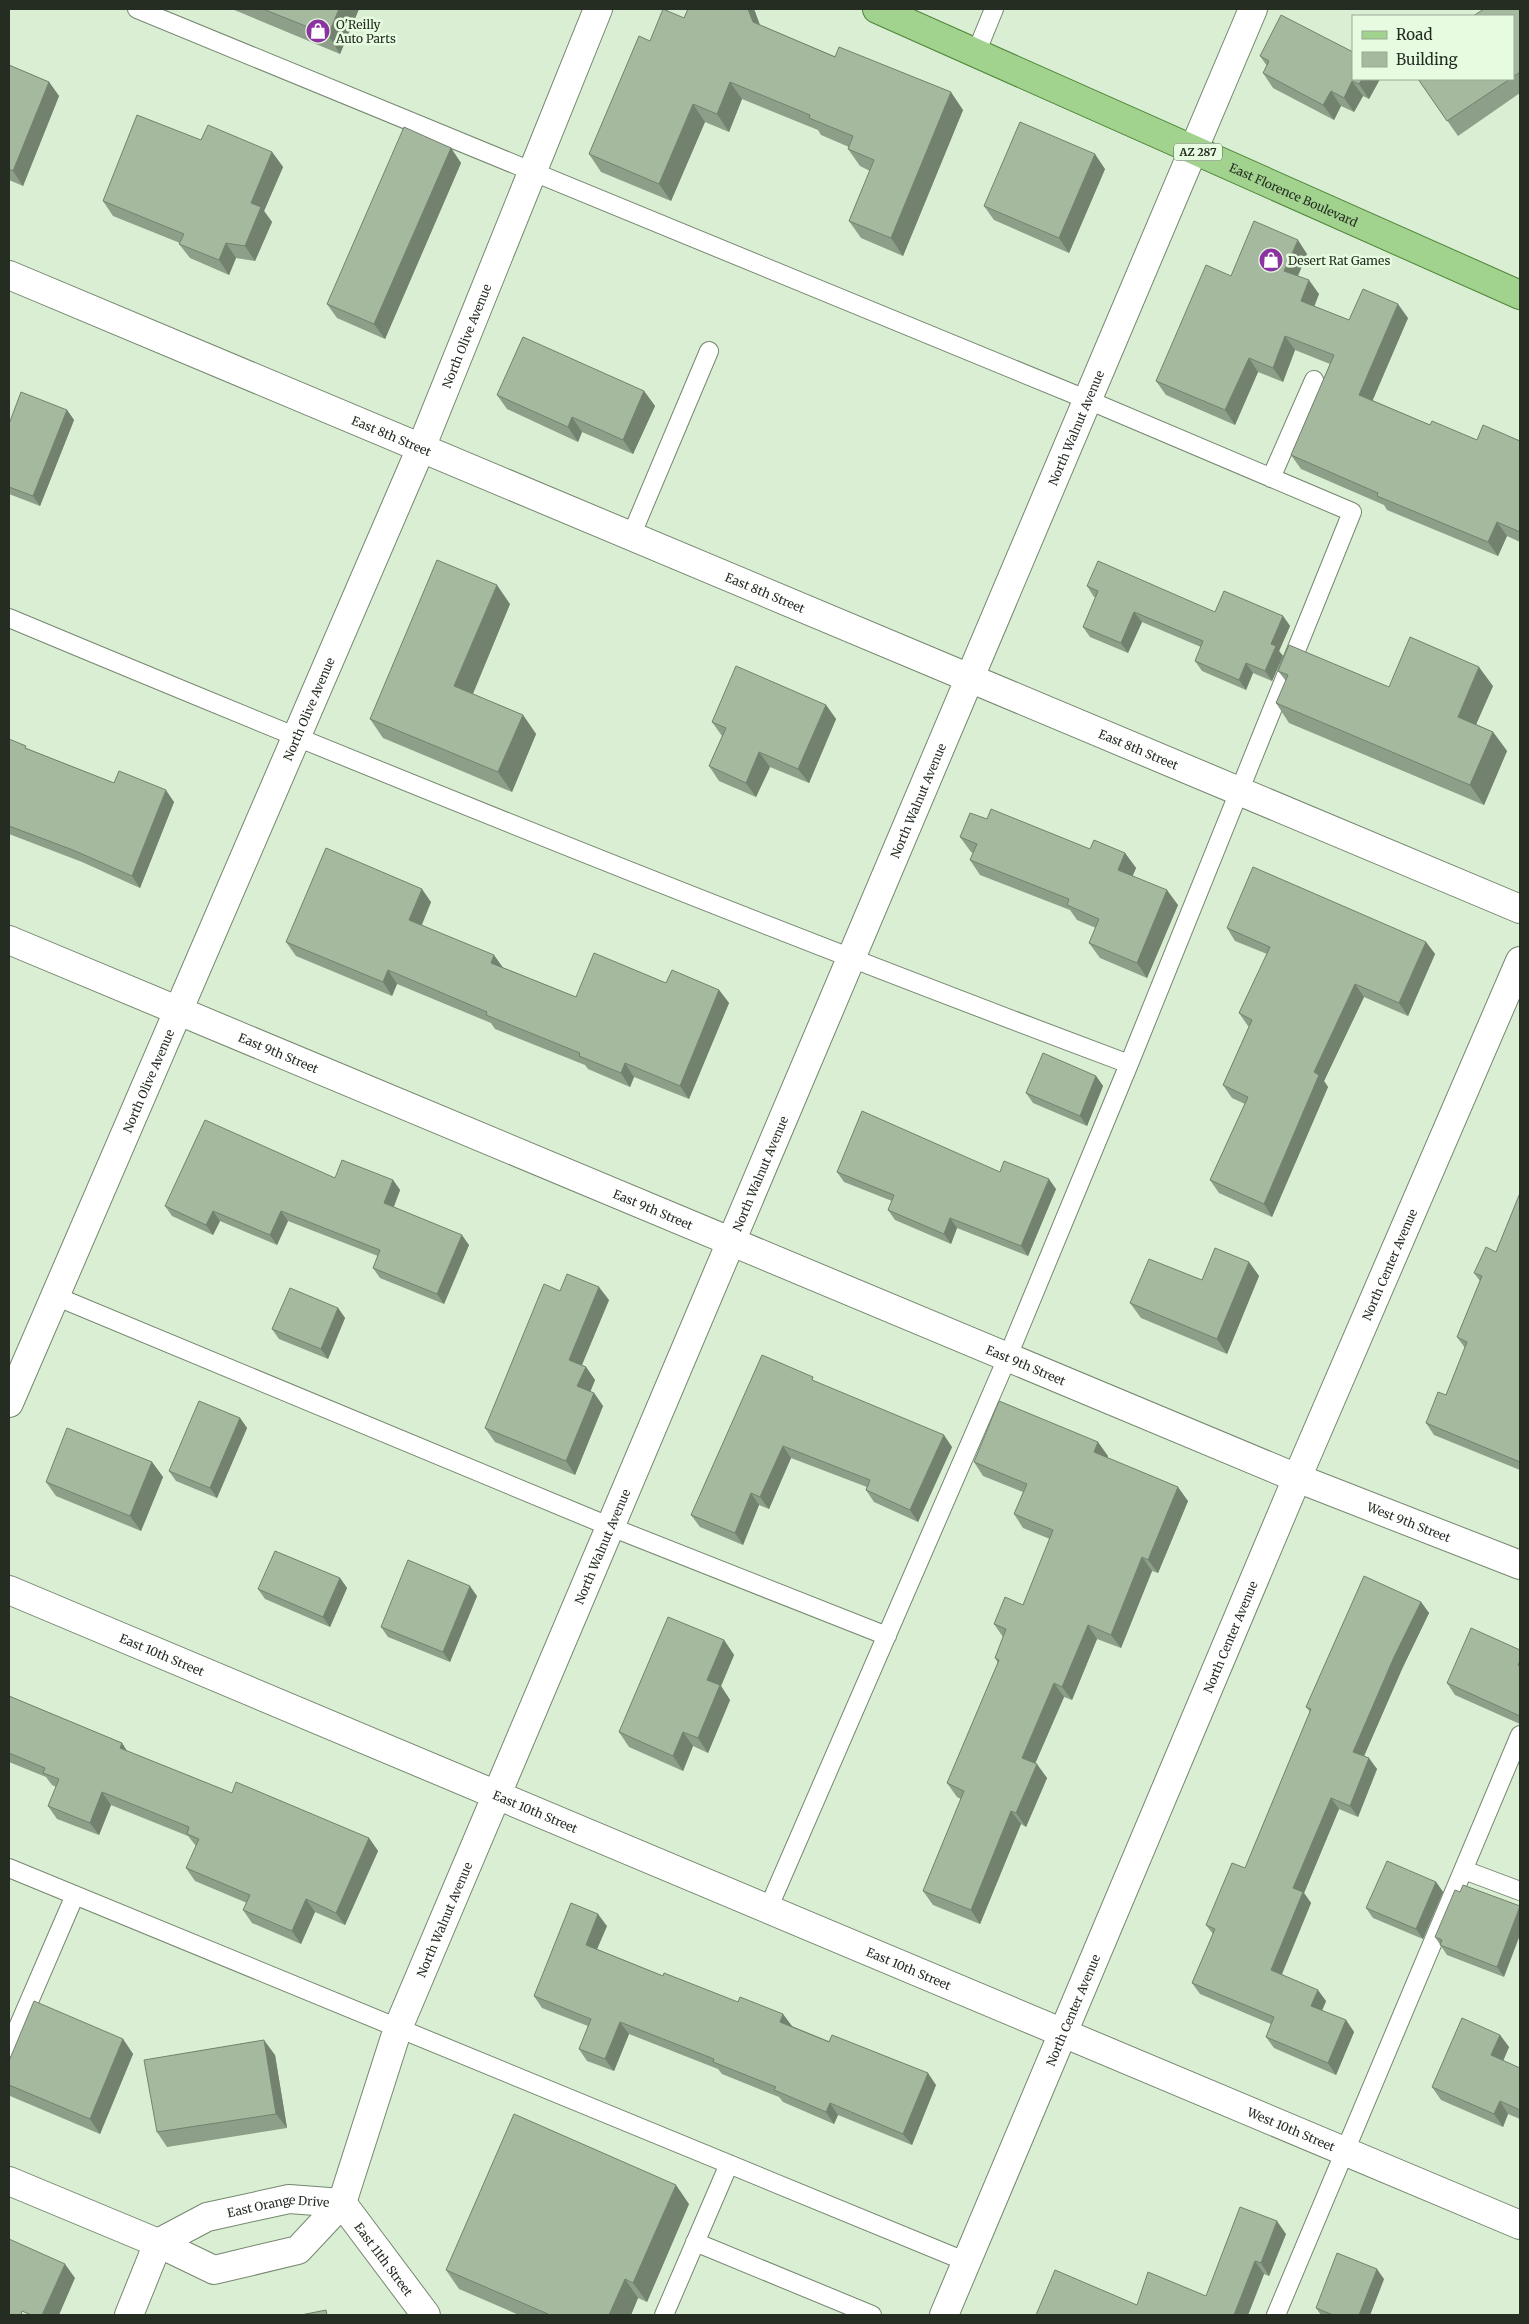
<svg xmlns="http://www.w3.org/2000/svg" width="1529" height="2324" viewBox="0 0 1529 2324" font-family="Merriweather,serif">
	<style>
		.lines { fill: none; stroke-linecap: round; stroke-linejoin: round }
		.service-casing { stroke: #75876f; stroke-width: 20 }
		.minor-casing { stroke: #75876f; stroke-width: 30 }
		.primary-casing { stroke: #4d8538; stroke-width: 30 }
		.service { stroke: #fff; stroke-width: 18 }
		.minor { stroke: #fff; stroke-width: 28 }
		.primary { stroke: #a1d28e; stroke-width: 28 }
		.wall { fill: #8d9f88 }
		.shaded-wall { fill: #73826f }
		.building { fill: #a4b99e; stroke: #73826f }
		.labels { text-anchor: middle; dominant-baseline: central; stroke-width: 5; stroke-linejoin: round; paint-order: stroke }
		.shield { fill: #e6fbdf; stroke: #5f6b5b; stroke-width: 1 }
		.shield-label { font-size: 11px; font-weight: bold; fill: #252d23 }
		.poi-label { font-size: 12px; fill: #252d23; stroke: #e6fbdf; text-anchor: start }
		.street-label { font-size: 12px; fill: #252d23; stroke: #e6fbdf }
	</style>
	<rect width="100%" height="100%" fill="#d9eed2"/>
	<g class="lines">
		<defs>
			<path id="service" d="M137,9l951,391 264,112 -223,552 -121,292 -240,553
				M976,53l18,-44
				M1271,478l43,-98
				M631,536l78,-185
				M9,618c371,155 744,305 1120,446
				M55,1296l556,231 276,109
				M9,1868l958,394
				M1464,1870l56,21
				M9,2048l66,-153
				M695,2242l177,73
				M664,2315l65,-151
				M1276,2315l244,-580"/>
			<g id="minor">
				<path id="s1" d="M9,275l1511,634"/>
				<path id="s2" d="M9,940l1288,538 223,87"/>
				<path id="s3" d="M9,1403l412,-955 177,-439"/>
				<path id="s4" d="M9,1590l1511,635"/>
				<path id="s5" d="M9,2181l149,62 56,27 84,-20 44,-47 56,-175 855,-2019"/>
				<path id="s6" d="M342,2203l84,112"/>
				<path id="s7" d="M158,2243l49,-26 82,-18 53,4"/>
				<path d="M129,2315l29,-72"/>
				<path id="s8" d="M944,2315l353,-837 223,-517"/>
			</g>
			<g id="primary">
				<path id="s9" d="M877,9l643,286"/>
			</g>
		</defs>
		<use href="#service" class="service-casing"/>
		<use href="#minor" class="minor-casing"/>
		<use href="#primary" class="primary-casing"/>
		<use href="#service" class="service"/>
		<use href="#minor" class="minor"/>
		<use href="#primary" class="primary"/>
	</g>
	<path class="wall" d="M232,9h127l-19,45z
		M688,9h66l6,16 203,85 -60,146 -42,-18 -12,-17 21,-50 -10,-5 -12,-17 1,-2 -28,-12 -3,-5 -76,-31 -13,33 -24,-10 -34,79 -70,-29 -12,-18 61,-113 34,-23z
		M1520,9v84l-62,43 -40,-57h95v-63z
		M1260,56l93,23h27l-11,20 -6,-3 -9,16 -13,-6 -7,14 -61,-32 -10,-15 4,-7z
		M9,65l40,17 10,14 -36,90 -14,-6z
		M201,140l71,12 11,15 -19,44 8,11 -17,39 -19,-3 -7,17 -39,-17 -11,-14 1,-1 -67,-27 -10,-15z
		M451,148l10,15 -76,176 -48,-21 -10,-14z
		M1105,169l-36,84 -75,-33 -10,-14z
		M1307,254l-9,22 21,18 -5,12 35,14 59,-2 -36,82 58,25 47,15 43,1v101l-13,-6 -9,20 -111,-46 -3,-5 -83,-36 -10,-14 39,-91 -35,-14 -12,32 -25,-10 -23,53 -69,-30 -10,-14 75,-105z
		M644,391l11,15 -22,48 -51,-22 -4,10 -71,-33 -10,-14z
		M67,410l7,10 -34,86 -31,-12v-70z
		M1087,586l128,26 68,4 7,10 -11,25 4,5 -11,25 -19,-8 -7,17 -44,-19 -7,-10 6,-14 -59,-25 -14,31 -38,-16 -7,-10 13,-30h-2z
		M510,604l-37,90 50,21 13,19 -24,58 -129,-54 -13,-19z
		M1278,671l111,16 104,-1 -17,38 17,8 14,19 -23,54 -195,-82 -13,-20 10,-22z
		M826,705l10,14 -27,64 -39,-16 -14,30 -37,-16 -10,-15 13,-30 -10,-14z
		M9,739l19,10 86,34 60,19 -34,86 -58,-26 -73,-28z
		M987,819l103,30 35,4 11,15 -4,8 46,29 -31,73 -47,-20 -11,-15 7,-15 -19,-8 -7,-10 -90,-35 -10,-15 3,-7 -2,-1 -11,-15z
		M431,902l-9,23 82,43 72,29 90,-14 53,7 10,13 -40,96 -55,-22 -4,10 -42,-18 -3,-4 -90,-36 -4,-6 -94,-39 -5,12 -96,-40 -10,-14z
		M1227,928l199,14 9,12 -27,62 -44,-19 -40,84 4,6 -56,130 -53,-24 -9,-13 35,-76 -13,-6 -9,-13 26,-59h-1l-9,-13 28,-59 -32,-13z
		M1096,1076l7,10 -16,40 -54,-23 -7,-10z
		M837,1172h163l56,17 -28,67 -71,-28 -6,16 -56,-24 -7,-10 4,-9 -48,-19z
		M335,1178l58,2 7,10 -6,17 75,38 -25,59 -64,-26 -7,-10 5,-12 -90,-35 -11,24 -57,-24 -7,14 -41,-19 -7,-10z
		M1520,1193v277l-86,-35 -8,-12 20,-28 19,-47 -8,-11 23,-56 -6,-8 22,-21z
		M1249,1262l10,14 -32,78 -86,-36 -11,-15 72,-23z
		M560,1291l49,9 -27,65 4,2 9,13 -5,12 4,1 9,13 -28,69 -80,-33 -10,-14z
		M338,1308l7,10 -17,41 -49,-20 -7,-10z
		M815,1381l137,66 -34,75 -44,-20 -8,-12 1,-3 -76,-29 -22,51 -10,-4 -16,40 -43,-18 -9,-12z
		M240,1418l7,10 -30,70 -41,-17 -7,-10z
		M1108,1456l-1,2 81,43 -30,72 -6,-2 -31,77 -24,-9 -25,61 -8,-3 -29,66 12,15 -21,49 -5,-3 -41,100 -47,-19 -10,-14 38,-92 -4,-2 -10,-14 51,-120 -3,-5 8,-21 -9,-13 29,-19 27,-66 -27,-11 -9,-14 9,-22 -40,-16 -9,-14z
		M152,1462l11,15 -22,54 -85,-35 -10,-14z
		M340,1578l7,10 -17,39 -65,-28 -7,-10z
		M477,1596l-27,66 -62,-25 -7,-10z
		M1421,1602l8,11 -27,56 -38,87 13,13 -19,48 -19,-8 -35,84 7,10 -29,71 44,27 -4,10 24,9 8,12 -18,43 -62,-27 -8,-11 5,-13 -71,-30 -8,-11 21,-49 -7,-9 39,-57 65,-156 -4,-5z
		M724,1640l10,15 -13,31 9,14 -22,53 -15,-7 -10,25 -54,-24 -10,-15z
		M1520,1650v74l-65,-29 -8,-12z
		M9,1696l113,47 5,8 105,42 137,45 9,13 -33,74 -30,-13 -14,32 -49,-21 -9,-13 4,-7 -52,-22 -9,-13 10,-22 -8,-10 -77,-31 -12,30 -42,-16 -9,-13 8,-19 -4,-2 -6,-8 -37,-15z
		M1436,1882l7,10 -20,47 -50,-21 -7,-10z
		M1460,1892l44,85 -57,-22 -12,-18z
		M607,1926l-10,23 66,27 129,50 144,59 -24,60 -74,-30 -4,9 -51,-22 -4,-5 -57,-23 -4,-5 -89,-35 -15,37 -27,-10 -8,-12 9,-23 -46,-18 -8,-12z
		M1500,2035l9,12 -6,14 17,7v51l-12,-5 -5,13 -62,-27 -9,-13z
		M123,2039l10,15 -33,80 -90,-38 -1,-2v-33z
		M275,2055l12,73 -120,19 -10,-15z
		M689,2204l-42,98 -9,-4 -7,17h-112l-60,-26 -13,-19z
		M1286,2234l-17,42 -5,-2 -16,41h-212l101,-10 69,-9z
		M1384,2279l-14,36h-49l-5,-7z"/>
	<path class="shaded-wall" d="M339,9h20l-19,45 -12,-19z
		M748,9h6l11,30 -12,-17z
		M1362,79h18l-11,20 -10,-15z
		M1352,81l11,15 -9,16 -10,-14z
		M49,82l10,14 -36,90 -10,-15z
		M730,82l12,17 -13,33 -12,-18z
		M1331,91l10,15 -7,14 -11,-15z
		M951,92l12,18 -60,146 -12,-18z
		M693,104l12,18 -34,79 -12,-17z
		M451,148l10,15 -76,176 -11,-15z
		M272,152l11,15 -19,44 8,11 -17,39 -10,-15 6,-43z
		M1095,154l10,15 -36,84 -10,-15z
		M1298,240l9,14 -13,31 -10,-14z
		M226,243l10,15 -7,17 -10,-15z
		M1309,280l10,14 -8,21 -10,-14z
		M1398,304l10,14 -39,91 -10,-14z
		M1285,336l10,14 -12,32 -10,-14z
		M1249,358l9,14 -23,53 -10,-15z
		M644,391l11,15 -22,48 -10,-14z
		M67,410l7,10 -34,86 -7,-10z
		M572,417l10,15 -4,10 -10,-15z
		M1497,522l10,14 -9,20 -10,-14z
		M497,585l13,19 -42,101 -14,-19z
		M1134,612l8,10 -14,31 -7,-10z
		M1283,616l7,10 -11,25 4,5 -11,25 -7,-10 6,-27z
		M1246,663l7,10 -7,17 -7,-10z
		M1479,667l14,19 -22,50 -13,-19z
		M826,705l10,14 -27,64 -11,-14z
		M523,715l13,19 -24,58 -14,-20z
		M1493,732l14,19 -23,54 -14,-20z
		M759,752l11,15 -14,30 -10,-14z
		M166,790l8,12 -34,86 -8,-12z
		M1125,853l11,15 -7,17 -11,-15z
		M422,889l9,13 -13,31 -9,-13z
		M1167,890l11,15 -31,73 -10,-15z
		M1426,942l9,12 -27,62 -9,-13z
		M494,955l10,14 -13,-6z
		M388,970l9,14 -5,12 -9,-14z
		M1355,984l9,13 -40,84 4,6 -56,130 -8,-13 50,-132z
		M719,990l10,13 -40,96 -9,-13z
		M625,1063l9,14 -4,10 -9,-14z
		M1096,1076l7,10 -16,40 -7,-10z
		M1049,1179l7,10 -28,67 -7,-10z
		M393,1180l7,10 -9,23 -7,-10z
		M213,1211l7,10 -7,14 -7,-10z
		M281,1211l7,10 -11,24 -7,-10z
		M950,1218l7,10 -6,16 -7,-10z
		M462,1235l7,10 -25,59 -7,-10z
		M1249,1262l10,14 -32,78 -10,-15z
		M599,1287l10,13 -31,74 -9,-14z
		M338,1308l7,10 -17,41 -7,-10z
		M586,1367l9,13 -8,20 -10,-14z
		M594,1393l9,13 -28,69 -9,-14z
		M240,1418l7,10 -30,70 -7,-10z
		M944,1435l8,12 -34,75 -8,-12z
		M1098,1442l10,14 -5,10 -9,-14z
		M783,1446l8,12 -22,51 -9,-12z
		M152,1462l11,15 -22,54 -11,-15z
		M1178,1487l10,14 -30,72 -10,-13z
		M751,1493l8,12 -16,40 -8,-12z
		M1142,1557l10,14 -31,77 -10,-13z
		M340,1578l7,10 -17,39 -7,-10z
		M470,1586l7,10 -27,66 -7,-10z
		M1421,1602l8,11 -27,56 -41,94 -8,-11 41,-95z
		M1088,1625l9,14 -25,61 -10,-13z
		M724,1640l10,15 -13,31 9,14 -22,53 -10,-15 9,-58z
		M1054,1683l10,14 -32,74 -10,-13z
		M683,1732l10,14 -10,25 -10,-15z
		M122,1743l8,13 -10,-8z
		M1369,1758l8,11 -19,48 -8,-11z
		M1037,1764l10,14 -21,49 -10,-14z
		M102,1792l9,13 -12,30 -9,-12z
		M1331,1798l8,11 -35,84 7,10 -32,78 -8,-11 22,-82z
		M1011,1811l10,13 -41,100 -9,-14z
		M369,1838l9,13 -33,74 -9,-12z
		M1436,1882l7,10 -20,47 -7,-10z
		M306,1899l9,13 -14,32 -9,-13z
		M1520,1906v29l-16,42 -7,-10z
		M598,1914l9,12 -13,30 -8,-11z
		M1318,1990l8,11 -7,16 -8,-11z
		M783,2014l9,12 -3,8 -9,-12z
		M1346,2020l8,12 -18,43 -8,-12z
		M620,2022l9,12 -15,37 -9,-12z
		M1500,2035l9,12 -9,21 -9,-13z
		M123,2039l10,15 -33,80 -10,-15z
		M264,2040l11,15 12,73 -11,-14z
		M928,2073l8,12 -24,60 -9,-11z
		M1500,2101l8,13 -5,13 -9,-13z
		M830,2103l8,12 -4,9 -8,-12z
		M676,2185l13,19 -42,98 -14,-19z
		M1277,2221l9,13 -17,42 -8,-13z
		M1255,2261l9,13 -16,41h-14z
		M65,2264l10,14 -16,37h-17z
		M1377,2269l7,10 -14,36h-11z
		M625,2279l13,19 -7,17h-22z"/>
	<path class="building" d="M263,9h76l-11,26z
		M663,9l21,9 4,-9h60l5,13 82,35 4,-10 112,45 -60,146 -42,-17 25,-61 -26,-11 5,-13 -44,-18 1,-3 -80,-33 -13,32 -24,-10 -34,80 -70,-30 50,-118 11,5z
		M1484,9h36v63l-7,5v-61h-40z
		M1281,15l72,37v27h9l-3,5 -7,-3 -8,17 -13,-7 -8,14 -60,-32 6,-12 -9,-5z
		M9,65l40,17 -36,89 -4,-2z
		M1418,79h92l-63,42z
		M137,115l64,25 7,-15 64,27 -21,51 10,4 -16,39 -19,-3 -7,17 -40,-16 5,-10 -81,-33z
		M1020,122l75,32 -36,84 -75,-32z
		M404,127l47,21 -77,176 -47,-20z
		M1254,221l44,19 -14,31 25,9 -8,21 48,19 14,-31 35,15 -39,91 71,30 2,-4 45,19 6,-15 37,16v91l-23,-10 -9,20 -111,-46 1,-3 -87,-38 43,-100 -49,-19 -12,32 -24,-10 -24,52 -69,-29 50,-116 25,11z
		M523,337l121,54 -21,49 -51,-23 -4,10 -71,-32z
		M21,392l46,18 -34,86 -24,-9v-63z
		M437,560l60,25 -43,101 69,29 -25,57 -128,-53z
		M1098,561l117,51 9,-21 59,25 -12,28 5,2 -11,25 -19,-8 -7,17 -44,-19 8,-20 -69,-29 -13,31 -38,-16 15,-36 -11,-5z
		M1410,637l69,30 -21,50 35,15 -23,53 -194,-82 12,-28 -10,-4 11,-26 100,42z
		M736,666l90,39 -28,64 -39,-17 -13,31 -37,-17 17,-38 -14,-6z
		M9,739l17,7 -1,2 89,35 5,-12 47,19 -34,86 -59,-26 -64,-24z
		M991,809l99,40 4,-9 31,13 -7,17 49,20 -30,73 -48,-20 10,-24 -32,-14 2,-6 -99,-39 7,-16 -17,-7 10,-24 17,6z
		M326,848l96,41 -13,31 85,35 -3,8 85,34 18,-44 72,30 6,-13 47,20 -39,96 -55,-23 -4,10 -42,-17 1,-3 -94,-38 1,-3 -99,-42 -5,12 -97,-40z
		M1253,867l173,75 -27,61 -44,-19 -41,88 5,3 -55,129 -54,-24 38,-83 -25,-12 29,-65 -13,-7 31,-66 -43,-19z
		M1043,1053l53,23 -16,40 -54,-23z
		M862,1111l138,61 4,-11 45,18 -28,67 -71,-28 -6,16 -56,-24 6,-15 -57,-23z
		M205,1120l130,58 7,-18 51,20 -9,23 78,32 -25,59 -64,-26 7,-18 -99,-39 -11,24 -57,-24 -7,14 -41,-19z
		M1520,1193v269l-94,-39 12,-31 8,3 21,-53 -10,-5 25,-61 -8,-3 12,-26 10,5z
		M1215,1248l34,14 -32,77 -87,-36 19,-44 53,21z
		M567,1274l32,13 -30,73 17,7 -9,19 17,7 -28,68 -81,-33 59,-144 16,7z
		M290,1288l48,20 -17,41 -49,-20z
		M762,1355l51,22 -1,3 132,55 -34,75 -44,-20 4,-10 -87,-34 -23,51 -9,-4 -16,40 -44,-18z
		M199,1401l41,17 -30,70 -41,-17z
		M999,1401l99,41 -4,10 84,35 -30,73 -6,-3 -31,78 -23,-10 -26,62 -8,-4 -32,75 15,6 -21,49 -5,-2 -40,99 -48,-19 41,-100 -17,-8 52,-123 -4,-2 11,-29 -12,-5 11,-27 18,8 30,-75 -39,-16 13,-30 -53,-22z
		M67,1428l85,34 -22,54 -84,-34z
		M275,1551l65,27 -17,39 -65,-28z
		M408,1560l62,26 -27,66 -62,-25z
		M1364,1576l57,26 -27,55 -41,95 16,6 -19,48 -19,-8 -38,90 10,4 -32,78 47,20 -7,16 35,14 -18,43 -62,-26 8,-20 -82,-34 23,-54 -9,-4 26,-62 13,5 66,-159 -5,-2z
		M668,1617l56,23 -17,40 13,5 -22,53 -15,-6 -10,24 -54,-24z
		M1471,1628l49,22v11l-2,4 2,1v50l-73,-33z
		M9,1696l113,47 -2,5 112,45 4,-11 133,56 -33,75 -30,-14 -14,32 -49,-21 7,-15 -64,-27 13,-29 -12,-5 2,-7 -87,-35 -12,31 -42,-17 11,-27 -16,-6 2,-5 -36,-15z
		M1387,1861l49,21 -20,47 -50,-21z
		M1463,1885l57,21 -23,61 -57,-22 2,-5 -7,-3 20,-47 5,2z
		M571,1903l27,11 -12,31 77,31 1,-3 74,29 2,-5 43,17 -3,8 49,20 3,-7 96,38 -25,61 -73,-31 -4,9 -52,-22 2,-3 -63,-25 1,-3 -94,-37 -15,37 -26,-10 12,-30 -57,-23z
		M34,2001l89,38 -33,80 -81,-34v-24z
		M1462,2018l38,17 -9,20 29,13v42l-20,-9 -6,13 -62,-27z
		M264,2040l12,74 -119,18 -13,-72z
		M514,2114l162,71 -43,98 -8,-4 -16,36h-62l1,-1 -102,-44z
		M1240,2207l37,14 -16,42 -6,-2 -21,54h-198l19,-45 82,35 11,-33 58,24z
		M9,2239l56,25 -23,51h-11l-9,-4 -1,4h-12z
		M1337,2253l40,16 -18,46h-26l-17,-7z
		M326,2310l1,5h-26z"/>
	<defs>
		<symbol id="shop-disc" viewBox="-11 -11 22 22"><circle r="9.5" fill="#8b33a0" stroke="#e6fbdf"/><path d="M-5-2.5h2.3a2.7 3.5 0 0 1 5.4 0H5L5.5 6h-11ZM-1.5-2.5h3a1.5 2.3 0 0 0-3 0Z" fill="#fff"/></symbol>
	</defs>
	<g fill-rule="evenodd">
		<use href="#shop-disc" x="304" y="17" width="28" height="28"/>
		<use href="#shop-disc" x="1257" y="246" width="28" height="28"/>
	</g>
	<g class="labels">
		<rect class="shield" x="1174" y="143.5" width="48" height="17" rx="4"/>
		<g class="shield-label">
			<text x="1198" y="152">AZ 287</text>
		</g>
		<g class="poi-label">
			<text x="336" y="24">O'Reilly<tspan x="336" dy="14">Auto Parts</tspan></text>
			<text x="1288" y="260">Desert Rat Games</text>
		</g>
		<g class="street-label">
			<text stroke="none"><textPath href="#s9" startOffset="456">East Florence Boulevard</textPath></text>
			<text stroke="none"><textPath href="#s3" startOffset="1161">North Olive Avenue</textPath></text>
			<text stroke="none"><textPath href="#s5" startOffset="2296">North Walnut Avenue</textPath></text>
			<text stroke="none"><textPath href="#s1" startOffset="415">East 8th Street</textPath></text>
			<text stroke="none"><textPath href="#s1" startOffset="820">East 8th Street</textPath></text>
			<text stroke="none"><textPath href="#s3" startOffset="756">North Olive Avenue</textPath></text>
			<text stroke="none"><textPath href="#s1" startOffset="1225">East 8th Street</textPath></text>
			<text stroke="none"><textPath href="#s5" startOffset="1891">North Walnut Avenue</textPath></text>
			<text stroke="none"><textPath href="#s2" startOffset="292">East 9th Street</textPath></text>
			<text stroke="none"><textPath href="#s3" startOffset="351">North Olive Avenue</textPath></text>
			<text stroke="none"><textPath href="#s5" startOffset="1486">North Walnut Avenue</textPath></text>
			<text stroke="none"><textPath href="#s2" startOffset="698">East 9th Street</textPath></text>
			<text stroke="none"><textPath href="#s8" startOffset="1141">North Center Avenue</textPath></text>
			<text stroke="none"><textPath href="#s2" startOffset="1102">East 9th Street</textPath></text>
			<text stroke="none"><textPath href="#s2" startOffset="1516">West 9th Street</textPath></text>
			<text stroke="none"><textPath href="#s5" startOffset="1081">North Walnut Avenue</textPath></text>
			<text stroke="none"><textPath href="#s8" startOffset="736">North Center Avenue</textPath></text>
			<text stroke="none"><textPath href="#s4" startOffset="166">East 10th Street</textPath></text>
			<text stroke="none"><textPath href="#s4" startOffset="571">East 10th Street</textPath></text>
			<text stroke="none"><textPath href="#s5" startOffset="676">North Walnut Avenue</textPath></text>
			<text stroke="none"><textPath href="#s4" startOffset="976">East 10th Street</textPath></text>
			<text stroke="none"><textPath href="#s8" startOffset="331">North Center Avenue</textPath></text>
			<text stroke="none"><textPath href="#s4" startOffset="1391">West 10th Street</textPath></text>
			<text stroke="none"><textPath href="#s7" startOffset="128">East Orange Drive</textPath></text>
			<text stroke="none"><textPath href="#s6" startOffset="70">East 11th Street</textPath></text>
		</g>
	</g>
	<rect width="1529" height="2324" fill="none" stroke="#252d23" stroke-width="20"/>
	<rect x="1352" y="15" width="162" height="65" fill="#e6fbdf" stroke="#99a994"/>
	<rect x="1362" y="31" width="25" height="8" fill="#a1d28e" stroke="#99a994"/>
	<text x="1396" y="40" font-size="15" fill="#252d23">Road</text>
	<rect x="1362" y="52" width="25" height="15" fill="#a4b99e" stroke="#99a994"/>
	<text x="1396" y="65" font-size="15" fill="#252d23">Building</text>
</svg>
